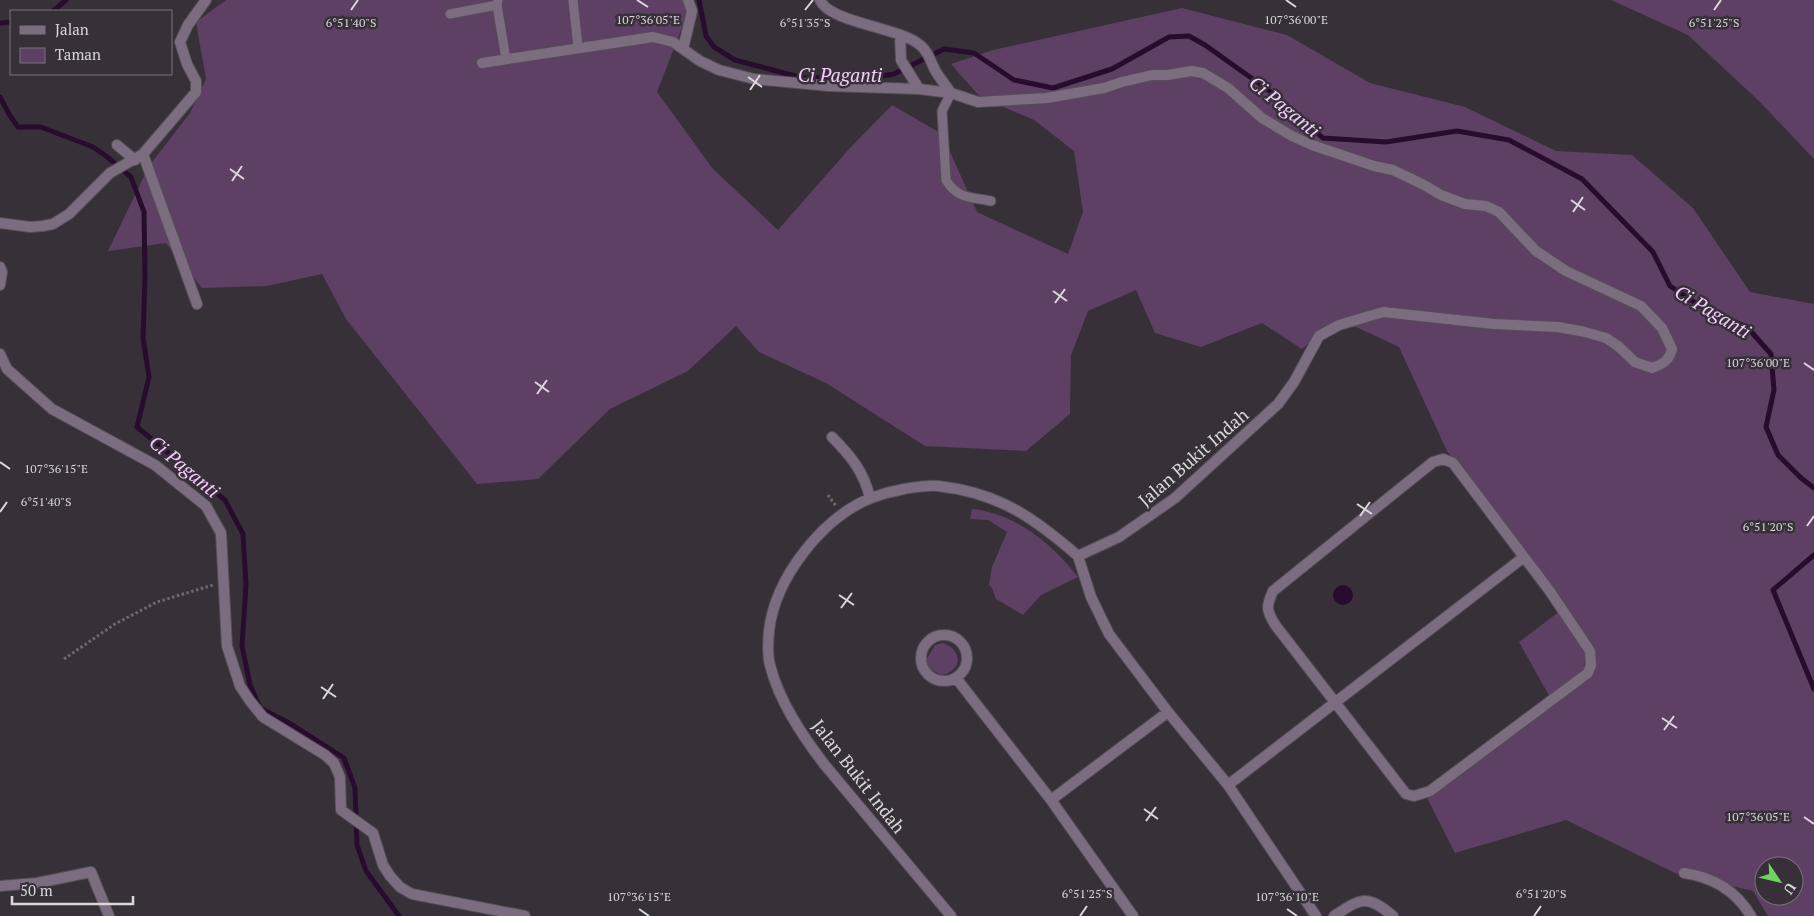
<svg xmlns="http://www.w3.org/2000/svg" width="1814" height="916" viewBox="0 0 1814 916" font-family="'PT Serif',serif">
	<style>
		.green { fill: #5d4063; fill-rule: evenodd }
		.water { fill: #280c2e }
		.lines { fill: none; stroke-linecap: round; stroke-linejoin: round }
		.stream { stroke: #280c2e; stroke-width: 5 }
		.lane-casing { stroke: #554e56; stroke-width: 11 }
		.street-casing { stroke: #554e56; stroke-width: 12 }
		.path { stroke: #6e6870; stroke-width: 3; stroke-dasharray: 2.5 2.5; stroke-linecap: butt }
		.lane { stroke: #7b6d7f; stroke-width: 9 }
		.street { stroke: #7b6d7f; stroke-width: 10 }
		.ticks { fill: none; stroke: #dbd6dc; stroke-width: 2 }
		.labels { text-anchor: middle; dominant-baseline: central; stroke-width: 5; stroke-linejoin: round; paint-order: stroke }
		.street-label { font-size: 18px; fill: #dbd6dc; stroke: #373039 }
		.water-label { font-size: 19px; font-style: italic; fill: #f5ccfe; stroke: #373039 }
		.ticks-label { font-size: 12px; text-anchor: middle; fill: #dbd6dc; stroke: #373039; stroke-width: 5; stroke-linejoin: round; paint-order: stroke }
	</style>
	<rect width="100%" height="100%" fill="#373039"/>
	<path class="green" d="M226,0h464l-10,33 -23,59 56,77 65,61 71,-81 43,-44 50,29 35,78 91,42 15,-42 -9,-61 -40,-31 -54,-23 -29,-33 42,-14 189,-42 105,27 83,48 95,24 91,44 76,4 61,53 57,84 64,12v612h-46l-15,-25 -78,-18 -109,-53 -111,33 -31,-61 127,-93 -32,-57 41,-31 -113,-160 -48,-104 -60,-28 -37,30 -40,-26 -61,24 -46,-14 -19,-43 -48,21 -17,44 -1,59 -44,37 -101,-5 -99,-63 -67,-31 -23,-26 -48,45 -78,38 -72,70 -61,5 -131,-165 -24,-45 -55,12 -65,2 -36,-45 -58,8 41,-85 41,-53 16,-34 -10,-57zM1764,866h30v30h-30z
		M1611,0h203v159l-55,-58 -71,-66z
		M972,509c42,4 80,34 106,68l-37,18 -18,20 -27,-16 -4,-11 -3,-3 3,-18 15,-35 -19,-12 -18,-1z
		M943,643c20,7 20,28 -2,32l-14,-8 -1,-7 9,-15z"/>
	<path class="water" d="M1333 595a10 10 0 1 1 20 0a10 10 0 1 1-20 0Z"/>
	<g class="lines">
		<path class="stream" d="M699,0l7,36 8,11 21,13 68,18 71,-1 20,-3 50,-25 30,4 40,27 39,8 59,-19 57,-32 20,-1 16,9 66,47 52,46 63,4 71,-11 52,9 73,39 71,73 17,34 33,22 44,19 24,27 3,36 -8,37 12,28 23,23 13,10
			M53,11l13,-11
			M0,23l11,-1
			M0,97l9,17 9,13h23l52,20 13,9 25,21 13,35 1,66 -2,60 6,39 -12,50 88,73 18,34 3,51 -4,61 8,39 10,23 31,16 53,34 11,30 2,57 9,26 33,45
			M1814,555l-41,35 41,99"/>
		<defs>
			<path id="lane" d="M498,0l-1,5 9,54
				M573,0l5,47
				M450,14l47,-9
				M951,93l-9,18 4,69c11,19 25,17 45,21"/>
			<path id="street" d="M820,0c10,23 79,27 100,45 8,6 10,15 14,23 4,9 12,17 17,25
				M900,35l1,25 18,29 32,4 27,9 69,-4 57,-10 18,-6 30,-7h16l23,-4 12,2 25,15 34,30 30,18 20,9 62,21 19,4 31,15 17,10 24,9 21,2 13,6 37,39 30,20 75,35 21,22 10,21c-3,12 -9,15 -20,19l-17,-6 -17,-16 -12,-8 -21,-6 -27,-5 -64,-3 -111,-12 -44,13 -20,11 -25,46 -16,22 -103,94 -56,39 -41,19
				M683,49l9,-38 -4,-11
				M482,63l171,-26 20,5 27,19 19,9 35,9 75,7 90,3
				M117,145l18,15
				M143,154l54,150
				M0,223l30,4 13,-1 10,-2 16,-10 41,-41 33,-19 53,-62v-11l-9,-17 -7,-22 8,-17 18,-25
				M0,267l2,5 -2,13
				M0,354l7,15 45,40 103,56 51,41 15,27 6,113 13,40 10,15 13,16 62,38 9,8 6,14 1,33 32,23 10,32 7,11 10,11 12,7 113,22
				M832,437c19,19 32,35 38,61
				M1443,459l10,4 96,127 41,61 1,14 -3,8 -158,118 -16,5 -8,-2 -130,-168c-10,-15 -10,-20 -3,-35l160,-129z
				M1078,556l13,41 18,37 59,78 60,73 88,131
				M921 658a23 23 0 1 1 46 0a23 23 0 1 1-46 0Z
				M956,678l95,122 82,116
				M1228,785l296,-228
				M1051,800l117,-88
				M1684,873c29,4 52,18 67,43
				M0,886l37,-3 54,-11 18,44
				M951,916l-127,-152c-22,-29 -45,-63 -54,-99 -3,-11 -2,-23 -1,-34 6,-53 53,-113 102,-133 11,-4 22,-7 33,-9 12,-2 23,-4 34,-3 61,7 95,31 140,70
				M1334,916c27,-18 33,-22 59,0"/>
		</defs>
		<use href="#lane" class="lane-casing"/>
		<use href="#street" class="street-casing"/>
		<path class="path" d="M828,495l8,11
			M64,659l51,-35 42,-22 56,-17"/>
		<use href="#lane" class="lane"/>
		<use href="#street" class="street"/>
	</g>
	<path class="ticks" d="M637,0l11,7M1286,0l10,7M351,10l7,-10M805,10l8,-10M1714,10l7,-10M748,77l14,10M750,90l10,-15M230,169l14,10M232,181l10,-15M1571,200l14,10M1573,212l10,-15M1053,291l14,10M1055,303l10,-14M1804,363l10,7M535,382l14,10M537,394l10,-14M0,462l10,7M1357,504l15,10M0,512l7,-10M1360,516l10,-14M1807,526l7,-10M839,595l15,10M841,608l11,-15M321,687l15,10M323,699l10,-15M1662,718l15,10M1664,730l10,-14M1144,809l14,10M1804,817l10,7M1146,821l10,-14M639,909l10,7M1287,909l10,7M1080,916l7,-10M1534,916l7,-10"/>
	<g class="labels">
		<g class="street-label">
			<text transform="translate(1193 457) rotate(-41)">Jalan Bukit Indah</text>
			<text transform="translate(859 776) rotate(52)">Jalan Bukit Indah</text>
		</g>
		<g class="water-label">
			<text x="840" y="74">Ci Paganti</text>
			<text transform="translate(1285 106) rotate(39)">Ci Paganti</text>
			<text transform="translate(1713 311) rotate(31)">Ci Paganti</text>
			<text transform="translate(185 466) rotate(40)">Ci Paganti</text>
		</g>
	</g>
	<g class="ticks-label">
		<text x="648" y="24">107°36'05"E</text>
		<text x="1296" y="24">107°36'00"E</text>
		<text x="351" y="27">6°51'40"S</text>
		<text x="805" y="27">6°51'35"S</text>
		<text x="1714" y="27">6°51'25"S</text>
		<text x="1758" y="367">107°36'00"E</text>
		<text x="56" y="473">107°36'15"E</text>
		<text x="46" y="506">6°51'40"S</text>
		<text x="1768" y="531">6°51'20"S</text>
		<text x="1758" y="821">107°36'05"E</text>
		<text x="1087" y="898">6°51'25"S</text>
		<text x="1541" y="898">6°51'20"S</text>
		<text x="639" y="901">107°36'15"E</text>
		<text x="1287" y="901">107°36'10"E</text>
	</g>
	<rect x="10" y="10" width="162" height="65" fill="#373039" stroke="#79727a"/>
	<rect x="20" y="26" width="25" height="8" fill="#7b6d7f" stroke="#79727a"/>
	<text x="55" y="35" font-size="15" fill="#dbd6dc">Jalan</text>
	<rect x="20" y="48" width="25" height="15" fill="#5d4063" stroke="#79727a"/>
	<text x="55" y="60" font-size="15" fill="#dbd6dc">Taman</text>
	<g transform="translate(1779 881) rotate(125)"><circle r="24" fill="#373039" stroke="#79727a"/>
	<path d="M0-4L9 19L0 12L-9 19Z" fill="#70d35e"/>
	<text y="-8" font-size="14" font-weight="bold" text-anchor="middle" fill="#dbd6dc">U</text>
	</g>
	<path d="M12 896v8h121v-8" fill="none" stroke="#dbd6dc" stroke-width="2.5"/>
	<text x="20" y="896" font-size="15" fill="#dbd6dc" stroke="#373039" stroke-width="4" paint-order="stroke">50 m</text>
</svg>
